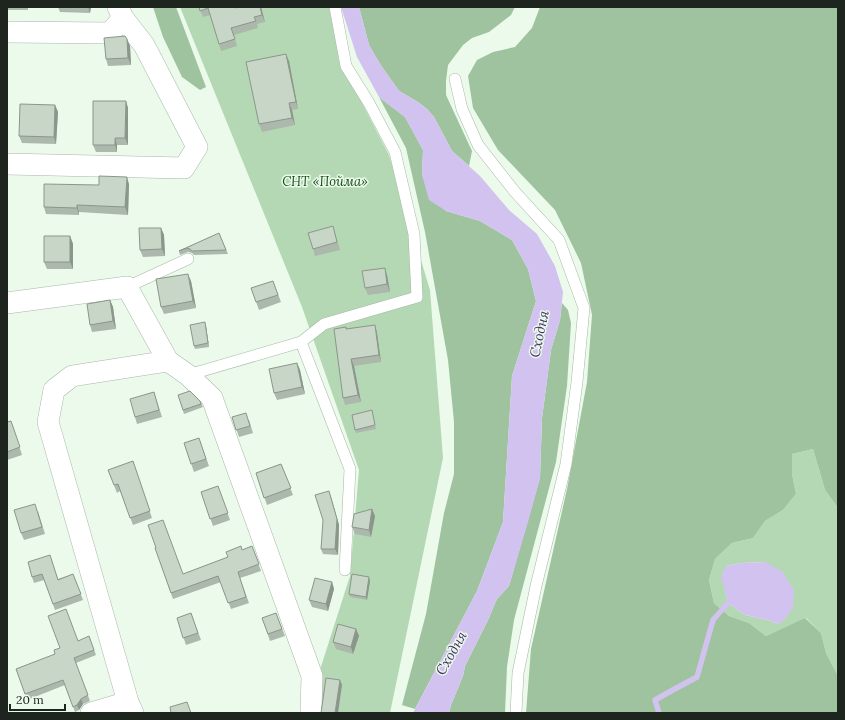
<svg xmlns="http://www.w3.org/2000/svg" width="845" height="720" viewBox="0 0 845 720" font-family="Lora,serif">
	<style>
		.green { fill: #b4d8b4; fill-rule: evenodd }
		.forest { fill: #9ec39e }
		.water { fill: #d2c2ef }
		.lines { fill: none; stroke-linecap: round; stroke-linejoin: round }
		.stream { stroke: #d2c2ef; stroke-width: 5.5 }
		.service-casing { stroke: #a9b7a9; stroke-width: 12 }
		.minor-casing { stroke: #a9b7a9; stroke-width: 22 }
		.service { stroke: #fff; stroke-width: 11 }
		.minor { stroke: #fff; stroke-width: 21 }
		.wall { fill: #abb8ab }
		.shaded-wall { fill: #8b968b }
		.building { fill: #c7d6c7; stroke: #8b968b }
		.labels { text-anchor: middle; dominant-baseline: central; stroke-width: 3; stroke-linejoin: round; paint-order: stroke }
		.park-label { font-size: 13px; font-style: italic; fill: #164a1b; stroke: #ebfaea }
		.water-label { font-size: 14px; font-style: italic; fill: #452f66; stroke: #ebfaea }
	</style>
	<rect width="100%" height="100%" fill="#ebfaea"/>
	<path class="green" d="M180,7h151l13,61 45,87 41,135 13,168 -53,255h-72v-37l32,-100 9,-106 -57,-163z
		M813,449l12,41 13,18v168l-12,-23 -5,-20 -15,-15 -40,18 -17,-13 -20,-7 -15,-13 -5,-23 6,-21 17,-16 21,-5 12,-17 18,-11 13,-16 -4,-20v-20zM765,562l14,62 -12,-4 -22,-5 -17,-12 -3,-13 1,-24 15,-3z"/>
	<path class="forest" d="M153,7h23l30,80 -6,3 -18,-13 -19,-40z
		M359,7h156l-4,8 -22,17 -17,6 -9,7 -15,20 -2,16v14l26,56 -3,15 -17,-15 -18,-34 -7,-8 -9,-7 -19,-11 -19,-27 -11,-19z
		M540,7h298v501l-13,-18 -12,-41 -21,5v20l4,20 -13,16 -18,11 -12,17 -21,5 -17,16 -6,21 5,23 15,13 20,7 17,13 39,-18 16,15 5,20 12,23v37h-312l5,-64 36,-160 20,-107 5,-67 -11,-52 -26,-53 -57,-60 -25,-42 -5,-32 9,-16 16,-8 22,-5 17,-19z
		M379,97l26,20 18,33 -1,25 24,36 34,10 32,19 16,29 8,32 -24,75 -9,146 -26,69 -62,118 -13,-4 24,-91 18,-101 10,-39v-52l-6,-62 -23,-128 -19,-84z
		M562,303l6,7 3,13 -4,63 -11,76 -42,158 -7,47 -2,46h-56l2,-8 12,-29 2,-10 24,-48 4,-10 4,-9 12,-13 31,-108 2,-60 9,-68 9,-30z"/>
	<path class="water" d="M341,7h18l10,38 11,19 19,27 19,11 9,7 7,8 18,34 28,25 29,34 28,24 18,32 8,26 -3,28 -9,30 -9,68 -2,60 -12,44 -19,64 -12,13 -4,9 -4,10 -24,48 -2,10 -12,29 -2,8h-36l64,-122 26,-69 9,-146 24,-75 -8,-32 -16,-29 -32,-19 -34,-10 -17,-11 -7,-25 1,-25 -18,-33 -26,-20 -22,-40z
		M765,562l18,10 11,19 -1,17 -8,11 -6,5 -12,-4 -22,-5 -17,-12 -7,-27 5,-10 15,-3z"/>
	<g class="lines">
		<path class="stream" d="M659,713l-4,-13 16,-9 26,-14 16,-57 15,-17"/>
		<defs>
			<path id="service" d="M455,79l7,30 16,36 37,47 44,48 25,68 -7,74 -11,82 -30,122 -18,87 -2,40
				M127,287l61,-28
				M301,342l23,-18 93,-27 -3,-63 -19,-82 -26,-49 -23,-37 -11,-59
				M188,375l113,-33 49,127 -5,101"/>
			<path id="minor" d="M7,32l103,1 13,-15 -5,-11
				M7,164l177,4 13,-21 -53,-102 -21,-27
				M7,303l120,-16 41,74
				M91,713l37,-11
				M133,713l-5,-11 -80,-280 6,-32 18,-14 96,-15 20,14 24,23 100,278 -1,37"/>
		</defs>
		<use href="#service" class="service-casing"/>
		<use href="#minor" class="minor-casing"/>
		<use href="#service" class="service"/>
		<use href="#minor" class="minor"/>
	</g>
	<path class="wall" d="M7,7h21v3h-20v10h-1z
		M58,7h33l-1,6 -30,-1z
		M199,7l37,1 25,-1 4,15 -8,2 1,4 -24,7 3,11 -16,5 -11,-36 -7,2z
		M127,39l3,7 1,19 -23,1 -2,-7z
		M289,61l9,48 -6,1 3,15 -33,7 -3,-8z
		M126,101l2,7v37h-11v7h-21l-3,-7z
		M55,105l3,7 -2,32 -34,-1 -3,-7z
		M129,184l-1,31 -49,-3v3l-33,-1 -2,-7 55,-22z
		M161,228l3,7 1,21 -22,1 -3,-7z
		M219,233l9,21 -34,1 -2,-2 -4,-1 -8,3 -1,-4z
		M335,233l5,17 -25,6 -2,-7z
		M70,236l3,8v25h-26l-3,-7z
		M387,275l3,17 -22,3 -3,-7z
		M191,281l5,27 -32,6 -3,-7z
		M273,281l8,21 -22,8 -8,-22z
		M110,300l3,7 3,22 -24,3 -2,-7z
		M375,325l2,8 4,29 -27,4 7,36 -16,3 -2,-7 3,-71 1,2z
		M206,326l3,21 -14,2 -1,-3z
		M297,363l3,7 5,24 -28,6 -3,-7z
		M154,392l8,25 -25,7 -2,-7z
		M178,395l22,6 3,6 -19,7z
		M372,410l4,19 -20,4 -1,-3z
		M232,417l17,3 4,13 -14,4z
		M11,421l11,34 -15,5v-38z
		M199,438l10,28 -15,6 -10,-29z
		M133,461l19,57 -19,7 -13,-34 -3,2 -9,-23z
		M281,464l12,31 -26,10 -11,-32z
		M218,486l12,34 -17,6 -12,-34z
		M331,497l8,28 -1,30 -15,-1 -2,-5z
		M372,509l3,7 -4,21 -16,-3 -3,-7z
		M38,511l7,23 -21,6 -3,-7z
		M252,546l9,25 -21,7 9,25 -18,6 -10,-27 -48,17 -18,-51h1l27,26 45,-17 14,-7z
		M50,555l8,24 15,-5 10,26 -28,10 -11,-30 -10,3 -2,-6z
		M370,581l-3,19 -17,-3 -1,-3z
		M332,582l2,7 -6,22 -16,-4 -3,-7z
		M191,613l10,27 -15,5 -9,-27z
		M276,613l9,23 -15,5 -8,-23z
		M356,629l3,7 -6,18 -17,-5 -3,-7z
		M89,636l7,19 -20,8 14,38 -7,3 -4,6 -4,2 -10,-27 -38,15 -11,-31 39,-15 23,-13z"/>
	<path class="shaded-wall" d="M88,7h3l-1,6z
		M260,7h1l4,15 -3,-7z
		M7,8l1,2v10l-1,-2z
		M127,39l3,7 1,19 -3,-7z
		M286,54l3,7 9,48 -2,-7z
		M126,101l2,7v37l-3,-7z
		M289,103l3,7 3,15 -3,-7z
		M55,105l3,7 -2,32 -2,-7z
		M115,138l2,7v7l-2,-7z
		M127,177l2,7 -1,31 -3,-8z
		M77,205l2,7v3l-2,-7z
		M161,228l3,7 1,21 -3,-7z
		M70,236l3,8v25l-3,-7z
		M385,268l2,7 3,17 -3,-8z
		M188,274l3,7 5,27 -3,-7z
		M110,300l3,7 3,22 -3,-8z
		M205,322l1,4 3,21 -1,-4z
		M375,325l2,8 4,29 -2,-7z
		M351,359l3,7 7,36 -3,-7z
		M297,363l3,7 5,24 -3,-7z
		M329,491l10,34 -1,30 -3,-6z
		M372,509l3,7 -4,21 -2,-7z
		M369,577l1,4 -3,19 -1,-3z
		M332,582l2,7 -6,22 -2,-7z
		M356,629l3,7 -6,18 -2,-7z
		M340,680l2,5 -4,28h-3z
		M81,699l2,5 -4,6 -2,-5z"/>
	<path class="building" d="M199,7h37v1l3,-1h21l2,8 -8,2 2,4 -25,7 4,11 -16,5 -11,-36 -8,3z
		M125,36l2,3 1,19 -22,1 -2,-21z
		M286,54l10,48 -7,1 3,15 -33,6 -13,-62z
		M93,101h33l-1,37h-10v7h-22z
		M20,104l35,1 -1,32 -35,-1z
		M99,176l28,1 -2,30 -48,-2v3l-33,-1v-23l55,1z
		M333,226l4,16 -24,7 -5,-16z
		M139,228h22l1,21 -22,1z
		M219,233l7,17 -34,1 -2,-2 -3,-1 -8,3z
		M44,236h26v26h-26z
		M385,268l2,16 -22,4 -3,-17z
		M188,274l5,27 -32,6 -5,-28z
		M273,281l5,14 -22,7 -5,-14z
		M110,300l3,21 -23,4 -3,-21z
		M205,322l3,21 -14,3 -4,-21z
		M375,325l4,30 -28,4 7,36 -15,3 -9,-69 12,-2v2z
		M297,363l5,24 -28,6 -5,-24z
		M190,391l10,10 1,3 -18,6 -5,-15z
		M154,392l5,18 -24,7 -5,-18z
		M372,410l3,15 -20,5 -3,-15z
		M246,413l4,13 -14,4 -4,-13z
		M11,421l9,26 -13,5v-30z
		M199,438l7,21 -15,5 -7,-21z
		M133,461l17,50 -20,7 -12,-34 -4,1 -6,-15z
		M281,464l10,24 -27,10 -8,-25z
		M218,486l10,27 -18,6 -9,-27z
		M329,491l8,28 -2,30h-14l2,-29 -8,-25z
		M35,504l7,23 -21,6 -7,-23z
		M372,509l-3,21 -17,-3 2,-13z
		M163,520l20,54 45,-17 -2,-5 15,-6 1,4 10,-4 7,18 -21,8 8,25 -18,6 -10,-27 -47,17 -16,-45h1l-8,-23z
		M50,555l8,25 15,-6 8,20 -28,10 -11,-30 -10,3 -4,-15z
		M352,574l17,3 -3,20 -17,-3z
		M315,578l17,4 -6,22 -17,-4z
		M66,609l12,32 11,-5 5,14 -20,8 14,37 -7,4 -4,6 -4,2 -10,-27 -38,14 -9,-25 39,-15 -1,-4 6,-2 -12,-32z
		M191,613l7,20 -15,5 -6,-20z
		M276,613l6,16 -14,5 -6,-16z
		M338,624l18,5 -5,18 -18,-5z
		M326,678l14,2 -5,33h-14z
		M187,702l4,11h-20l-1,-6z"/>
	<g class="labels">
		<g class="park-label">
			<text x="325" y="181">СНТ «Пойма»</text>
		</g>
		<g class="water-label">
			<text transform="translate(539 334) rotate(-78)">Сходня</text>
			<text transform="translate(451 653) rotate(-60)">Сходня</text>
		</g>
	</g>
	<rect width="845" height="720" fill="none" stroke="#1e241e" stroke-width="16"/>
	<path d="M10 704v6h55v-6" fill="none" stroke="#1e241e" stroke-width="2"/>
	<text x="16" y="704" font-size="12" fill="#1e241e" stroke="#ebfaea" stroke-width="3" paint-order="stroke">20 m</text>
</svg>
